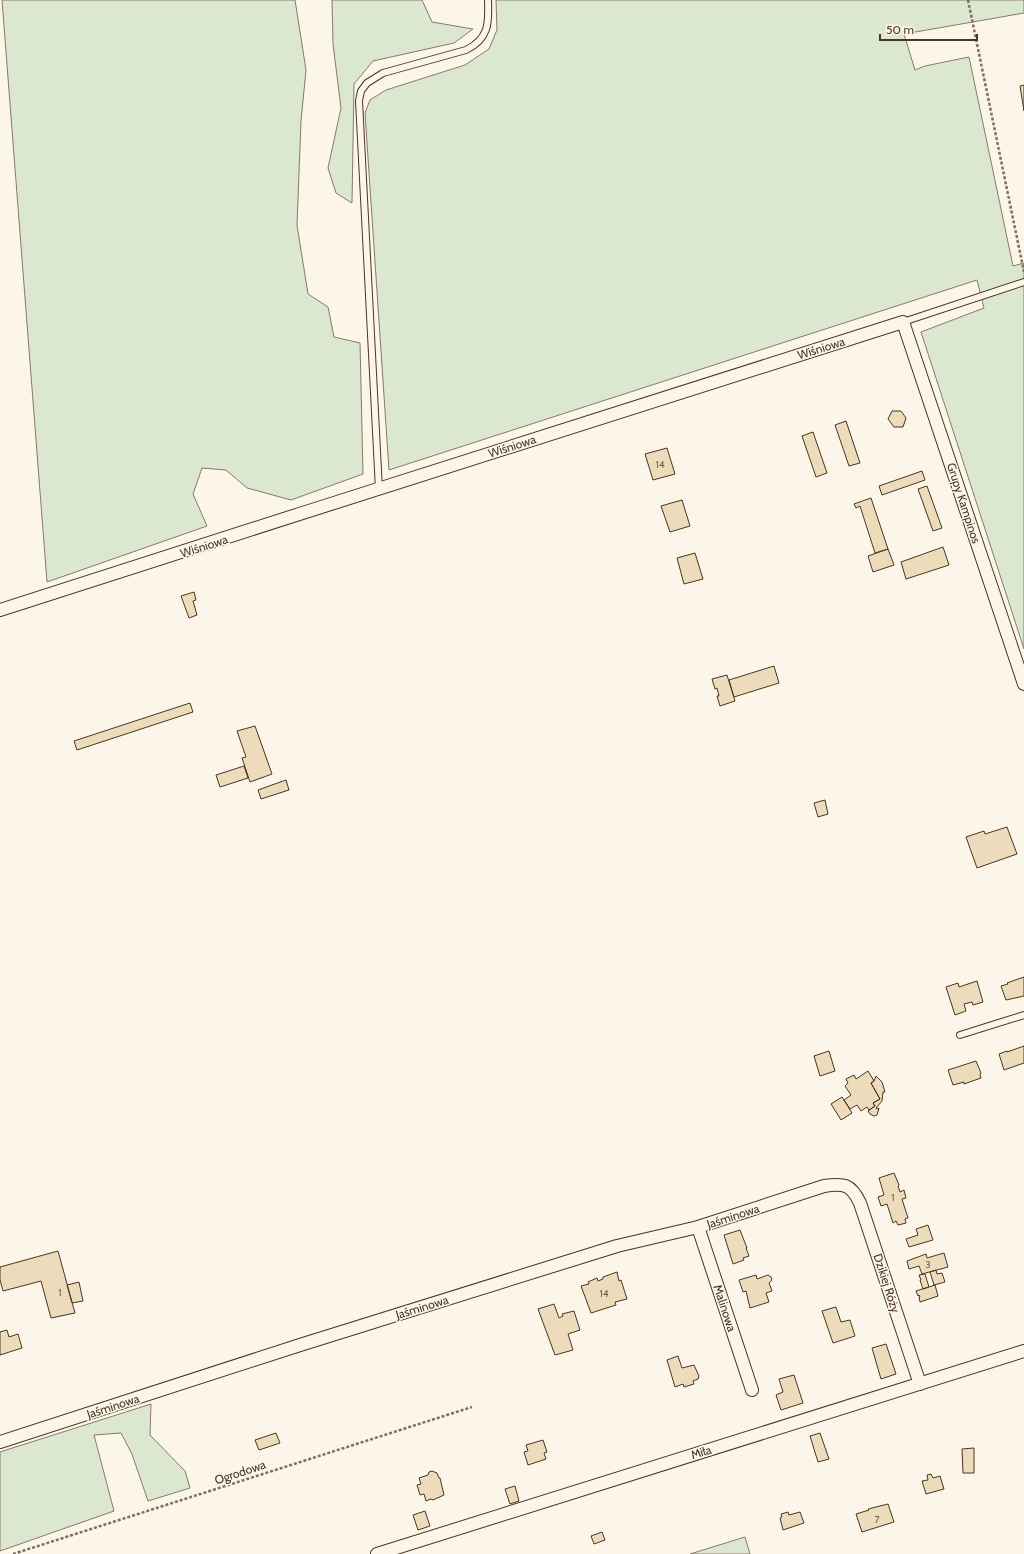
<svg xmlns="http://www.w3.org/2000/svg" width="1024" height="1554" viewBox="0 0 1024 1554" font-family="Cabin,sans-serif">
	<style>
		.green { fill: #dce7d0; stroke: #887966 }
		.building { fill: #ecdcbc; stroke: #4a3520 }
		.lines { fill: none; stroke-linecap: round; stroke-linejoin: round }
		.service-casing { stroke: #4a3520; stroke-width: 8 }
		.minor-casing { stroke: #4a3520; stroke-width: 14 }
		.path { stroke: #7f6f5c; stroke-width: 2.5; stroke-dasharray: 3 2; stroke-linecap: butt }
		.service { stroke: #fbf6e9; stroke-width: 6 }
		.minor { stroke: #fbf6e9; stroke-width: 12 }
		.labels { text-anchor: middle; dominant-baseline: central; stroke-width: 3; stroke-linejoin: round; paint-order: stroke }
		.number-label { font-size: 10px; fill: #725f47 }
		.street-label { font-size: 12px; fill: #4a3520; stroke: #fbf6e9 }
	</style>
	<rect width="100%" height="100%" fill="#fbf6e9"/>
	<path class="green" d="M2,0h293l11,70 -5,51 -4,104 11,69 20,13 6,30 26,6 3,131 -72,26 -44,-12 -21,-18 -24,-2 -9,26 14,32 -160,56z
		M332,0h90l10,22 41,7 -19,14 -81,18 -19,23 -2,119 -16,-10 -8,-25 13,-60 -8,-64z
		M496,0h528v13l-120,21 11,36 10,-4 44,-9 44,209 11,-3v386l-103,-317 63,-24 -7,-28 -588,190 -24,-357 5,-13 16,-10 79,-25 24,-16 8,-19z
		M151,1404l-1,31 35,36 5,17 -42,13 -16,-47 -11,-21 -27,2 20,76 -114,40v-99z
		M745,1537l5,17h-60z"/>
	<path class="building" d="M1024,85v26l-4,-25z
		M892,411h9l5,7 -3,9h-9l-6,-8z
		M846,421l14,42 -11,3 -14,-41z
		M813,432l14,41 -11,4 -14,-41z
		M667,448l8,26 -22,6 -8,-26z
		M922,471l3,9 -43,15 -3,-9z
		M927,486l15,42 -9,3 -15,-42z
		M871,498l17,51 -13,4 -15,-47 -4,2 -2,-4z
		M682,500l8,26 -20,6 -9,-26z
		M943,547l6,18 -43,14 -5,-17z
		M888,549l6,16 -21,7 -5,-16z
		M695,553l8,26 -19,5 -7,-26z
		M194,592l2,8 -3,1 4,14 -8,3 -8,-22z
		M774,666l5,17 -45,14 -5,-17z
		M727,675l8,26 -15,5 -3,-10h2l-2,-8 -2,1 -3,-10z
		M190,703l3,9 -116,38 -3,-9z
		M255,726l17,48 -22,8 -8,-24 4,-1 -9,-26z
		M244,766l4,12 -28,9 -4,-12z
		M286,780l3,10 -28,9 -3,-9z
		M825,800l3,14 -10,3 -4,-14z
		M1007,827l10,27 -40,14 -11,-31 18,-6 1,3z
		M1024,977v19l-18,4 -5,-14 7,-2 -1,-1z
		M977,981l6,21 -10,3 -1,-3 -8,2 2,7 -11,4 -9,-28 12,-4 1,4z
		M1024,1046v17l-20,7 -5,-16 8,-3v1z
		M829,1051l6,20 -15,5 -6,-20z
		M976,1061l5,12 -1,2 1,3 -17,6v-2l-11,3 -5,-15z
		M868,1071l6,10 -3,2 9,16 -7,4 2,3 -6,4 -2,-3 -6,4 -4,-6 -7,4 -6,-9 7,-5 -6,-9 3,-3 -2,-4 8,-4 2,4z
		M876,1076l6,6 3,10h-2l-1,9 -6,7 1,1 2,-1 -2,7 -3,1 -4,-2 -2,-3 7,-5 -2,-3 7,-4 -9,-16 3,-2z
		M842,1097l10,16 -11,7 -10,-16z
		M894,1173l5,12 -1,1 2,6 4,-2 2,8 -4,1 6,19 -3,1 1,4 -8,2 -2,-4 -3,2 -6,-19 -6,2 -3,-9 6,-2 -5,-17z
		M928,1225l5,15 -24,7 -3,-8 12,-4 -2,-6z
		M740,1230l7,18h-1l3,8 -6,2 1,2 -11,4 -9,-29z
		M58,1251l17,62 -24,5 -10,-37 -38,10 -3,-11v-13z
		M944,1253l4,14 -26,7 -3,-8 -10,3 -2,-8 19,-7 1,4z
		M936,1270l1,4 5,-1 3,9 -11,3 -4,-13z
		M617,1272l2,9 2,-1 6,19 -12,3 1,3 -25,8 -10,-27 8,-2 -1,-2 9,-4 1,3 5,-2v-2z
		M925,1274l4,13 -6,2 -3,-9h1l-2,-5z
		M756,1275l1,4 11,-4 3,2 1,3 -3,3 3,8 -6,2 3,9 -19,6 -4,-17 -3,1 -4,-12z
		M79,1282l4,19 -11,2 -5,-18z
		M935,1285l3,11 -18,6 -1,-5h1l-1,-2 -1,1 -2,-5z
		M554,1304l5,14 4,-2 -1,-2 12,-3 6,19 -12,4 5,16 -18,5 -17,-46z
		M836,1307l5,15 9,-2 5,16 -22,7 -11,-32z
		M7,1330l2,7 9,-3 4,14 -22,7v-23z
		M886,1344l10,30 -15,5 -9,-31z
		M678,1356l4,12 12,-3 5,11 -1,3 -5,2 1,3 -10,3 -1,-3 -8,3 -8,-27z
		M794,1375l9,28 -22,7 -5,-15 7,-3 -4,-13z
		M276,1433l4,10 -21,7 -4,-10z
		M820,1433l9,26 -11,3 -8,-26z
		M543,1440l4,12 -3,1 2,6 -18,6 -4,-13 4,-1 -2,-6z
		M974,1448v25h-11l-1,-24z
		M432,1471l5,2 2,5h1l4,17 -11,5 -2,-1 -5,2 -2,-7 -4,1 -3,-10 4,-1 -2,-6 9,-3 1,-3z
		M931,1474l2,4 7,-2 4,13 -18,5 -4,-13 6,-1 -1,-5z
		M515,1486l4,15 -9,3 -5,-15z
		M888,1504l6,18 -32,10 -6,-18 13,-4 -1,-1z
		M425,1511l5,15 -12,4 -5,-15z
		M788,1512l1,3 11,-3 4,11 -21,7 -3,-12 2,-1 -1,-3z
		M602,1532l3,8 -11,4 -3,-8z"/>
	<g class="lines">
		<defs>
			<path id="service" d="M903,322l121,-40
				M379,490l-20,-389 2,-10 6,-8 16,-10 83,-23c23,-11 23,-27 22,-50
				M960,1035l64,-20"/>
			<path id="minor" d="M0,610c301,-96 601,-194 903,-288l121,362
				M698,1227l54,163
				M0,1442l300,-97 317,-99 81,-19 126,-41c20,-3 27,-2 36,17l60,181
				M377,1554l647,-203"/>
		</defs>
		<use href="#service" class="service-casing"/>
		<use href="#minor" class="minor-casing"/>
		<path class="path" d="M968,0l56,272
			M13,1554l459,-147"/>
		<use href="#service" class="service"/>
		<use href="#minor" class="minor"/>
	</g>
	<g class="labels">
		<g class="number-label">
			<text x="660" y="464">14</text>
			<text x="893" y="1197">1</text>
			<text x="928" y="1264">3</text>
			<text x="60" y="1292">1</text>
			<text x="604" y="1293">14</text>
			<text x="877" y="1519">7</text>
		</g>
		<g class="street-label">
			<text transform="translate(821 348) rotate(-17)">Wiśniowa</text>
			<text transform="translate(512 446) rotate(-18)">Wiśniowa</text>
			<text transform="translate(964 503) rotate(72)">Grupy Kampinos</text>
			<text transform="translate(204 546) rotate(-18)">Wiśniowa</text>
			<text transform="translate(733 1216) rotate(-18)">Jaśminowa</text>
			<text transform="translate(887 1283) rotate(72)">Dzikiej Róży</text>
			<text transform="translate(422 1307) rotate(-17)">Jaśminowa</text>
			<text transform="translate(725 1308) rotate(72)">Malinowa</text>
			<text transform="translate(113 1406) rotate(-18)">Jaśminowa</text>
			<text transform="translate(701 1452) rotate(-17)">Miła</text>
			<text transform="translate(240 1472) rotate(-18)">Ogrodowa</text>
		</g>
	</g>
	<path d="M880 34v6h97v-6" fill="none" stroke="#4a3520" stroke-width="2"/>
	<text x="886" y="34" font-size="12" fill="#4a3520" stroke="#fbf6e9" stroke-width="3" paint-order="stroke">50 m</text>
</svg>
